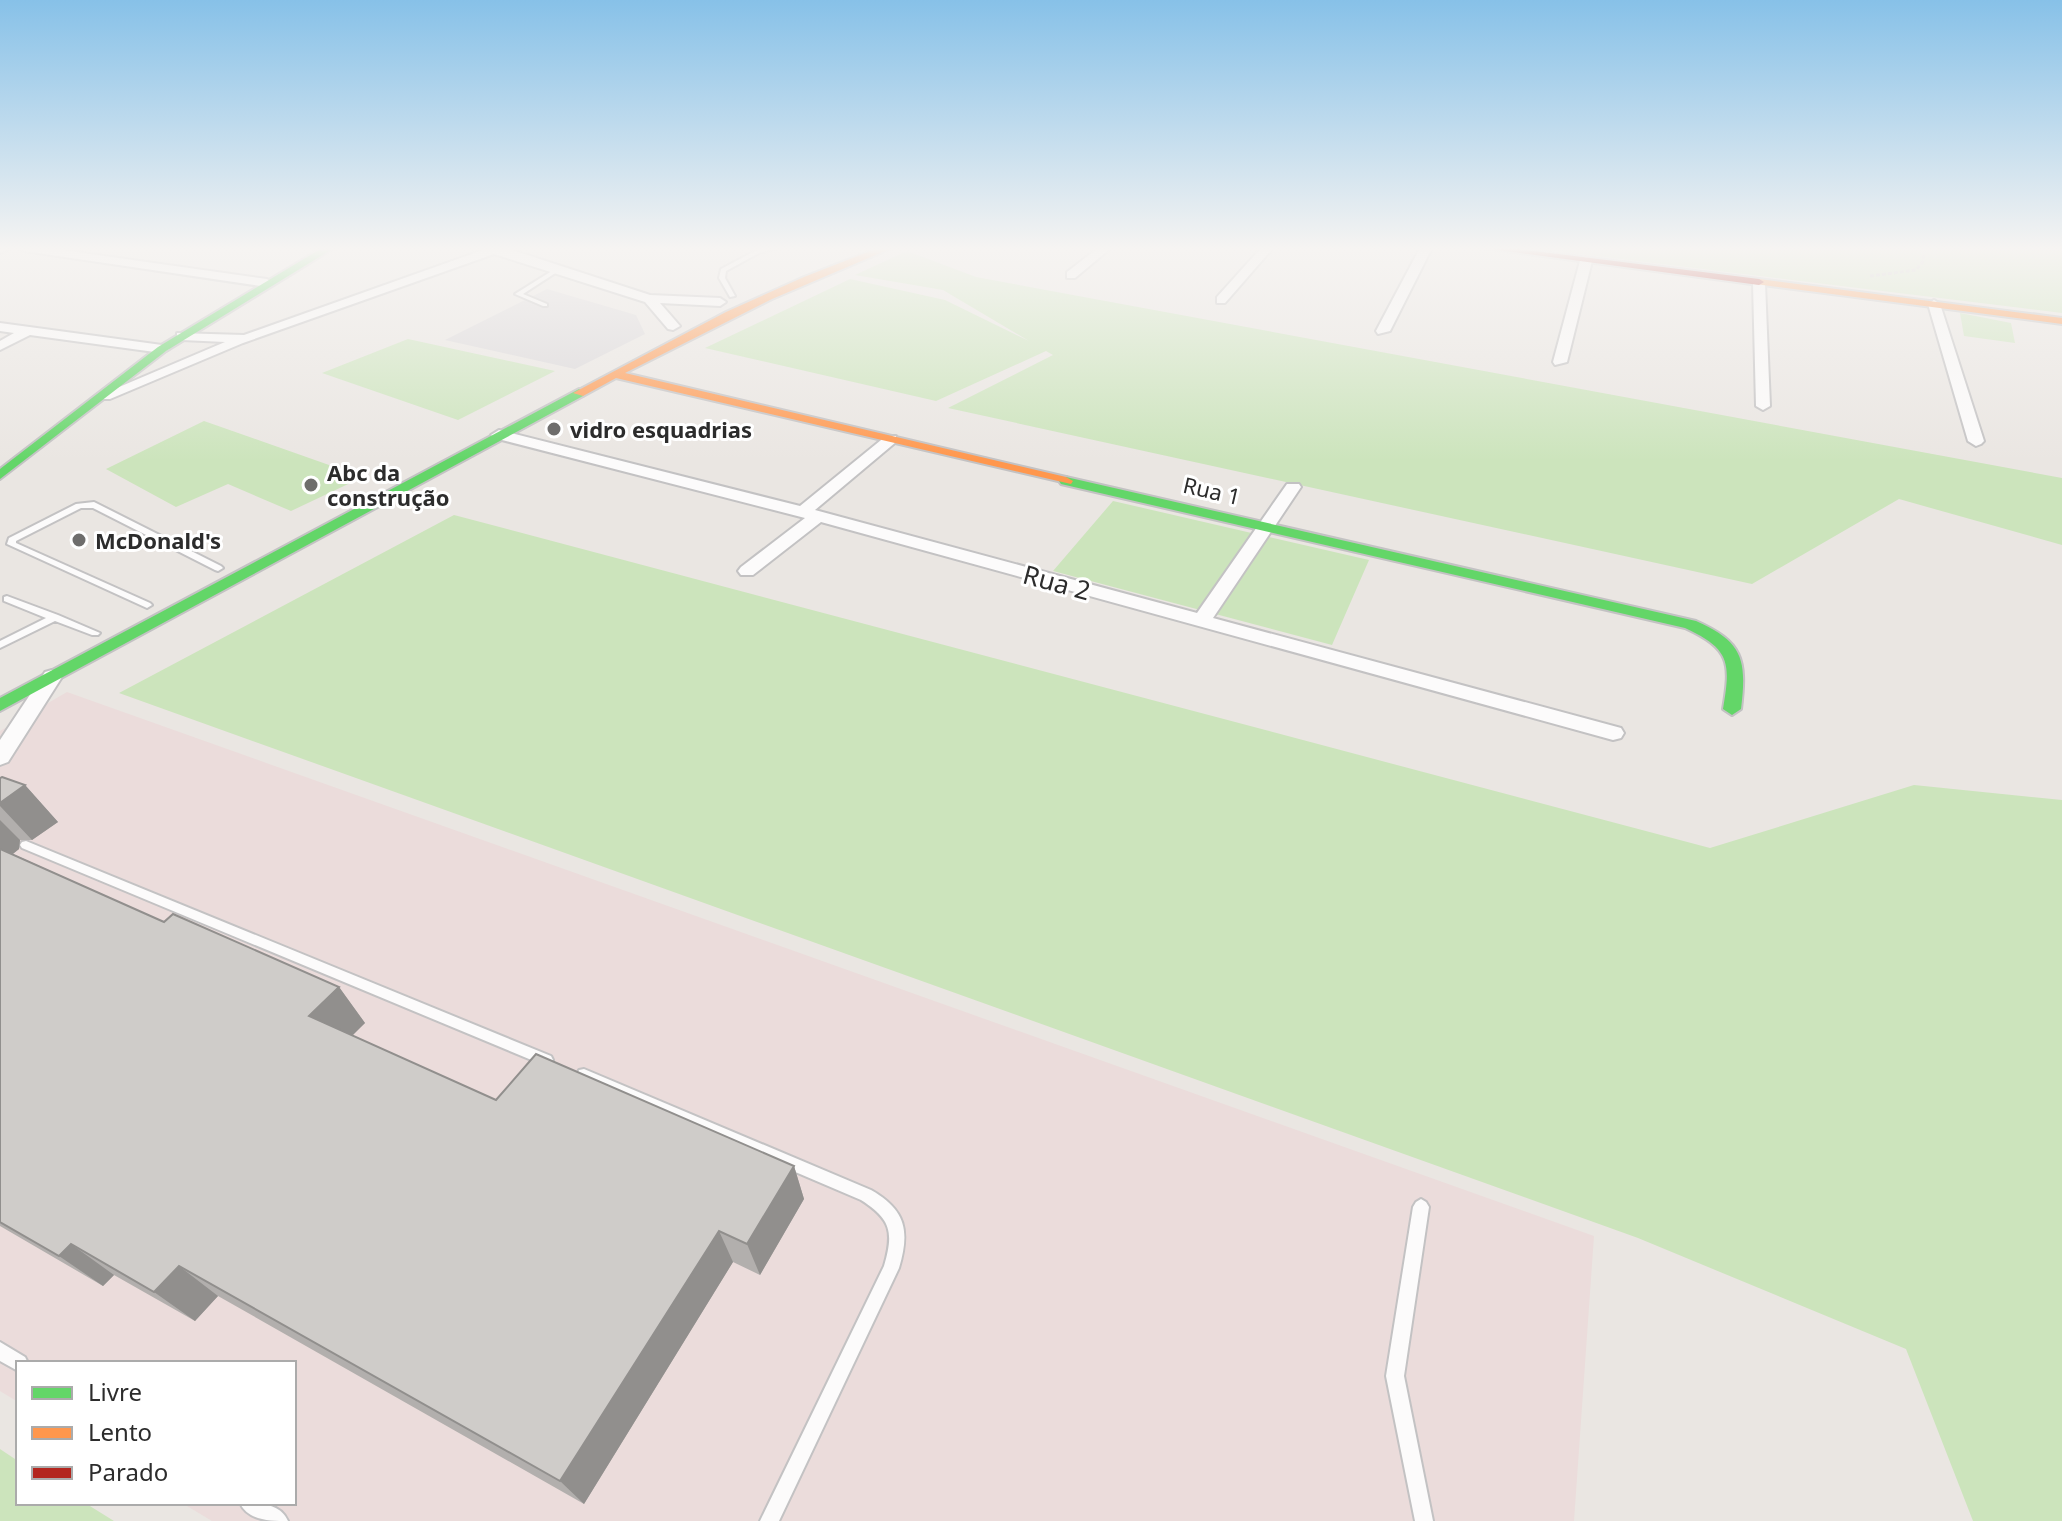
<svg xmlns="http://www.w3.org/2000/svg" width="2062" height="1521" viewBox="0 0 2062 1521" font-family="'Noto Sans',sans-serif">
	<style>
		.industrial { fill: #dad7d9 }
		.medical { fill: #ebdcdb }
		.green { fill: #cce4bc }
		.lines { fill: none; stroke-linecap: round; stroke-linejoin: round }
		.lane-casing { stroke: #c3c2c3; stroke-width: 4 }
		.street-casing { stroke: #c3c2c3; stroke-width: 4 }
		.fast-casing { stroke: #c3c2c3; stroke-width: 4 }
		.slow-casing { stroke: #c3c2c3; stroke-width: 4 }
		.jam-casing { stroke: #c3c2c3; stroke-width: 4 }
		.path { stroke: #c8c8c7; stroke-width: 3; stroke-dasharray: 4 2; stroke-linecap: butt }
		.lane { fill: #fcfbfb; fill-rule: evenodd }
		.street { fill: #fcfbfb; fill-rule: evenodd }
		.fast { fill: #63d668; fill-rule: evenodd }
		.slow { fill: #ff974d; fill-rule: evenodd }
		.jam { fill: #b3261e; fill-rule: evenodd }
		.wall { fill: #b2afad }
		.shaded-wall { fill: #918f8d }
		.building { fill: #cfccc9; stroke: #918f8d; stroke-width: 2 }
		.poi-dot { fill: #6e6d6c; stroke: #fff; stroke-width: 3 }
		.labels { text-anchor: middle; dominant-baseline: central; stroke-width: 6; stroke-linejoin: round; paint-order: stroke }
		.far-poi-label { font-size: 22px; font-weight: bold; fill: #2c2c2c; stroke: #fff; text-anchor: start }
		.far-street-label { font-size: 22px; fill: #2c2c2c; stroke: #fff }
		.street-label { font-size: 26px; fill: #2c2c2c; stroke: #fff }
	</style>
	<rect width="100%" height="100%" fill="#eae6e2"/>
	<path class="industrial" d="M547,289l89,26 9,19 -70,35 -130,-29z"/>
	<path class="medical" d="M67,692l1527,544 -20,285h-1362l-30,-18h112v-140h-276v39l-18,-11v-660z"/>
	<path class="green" d="M1531,248h531v65z
		M907,251l69,26 1086,201v67l-163,-46 -147,85 -804,-176 105,-53 -7,-4 -110,50 -231,-53 145,-69 95,21 84,41 -86,-51 -88,-15z
		M1960,313l51,10 4,20 -51,-7z
		M408,339l147,32 -97,49 -136,-47z
		M204,421l159,56 -72,34 -63,-27 -52,23 -70,-38z
		M1113,501l256,59 -37,85 -279,-74z
		M454,515l1256,333 204,-63 148,15v721h-89l-67,-172 -268,-111 -1519,-545z
		M0,1449l18,12v42h67l29,18h-114z"/>
	<g class="lines">
		<defs>
			<path id="lane" d="M767,248h10l-18,5 -33,18 -1,7 10,18 -5,1 -11,-19 2,-9 34,-18z
				M555,269l5,1 -37,24 24,10v2h-4l-28,-12z
				M94,502l127,64 2,2 -5,3 -3,-1 -122,-62h-12l-65,33v2l134,60 2,2 -5,3 -140,-64 2,-6 67,-34z
				M7,596l51,19 42,18 -2,2h-6l-37,-14 -55,27v-7l46,-23 -42,-17v-4z
				M26,841l525,215 2,4 -2,4 -5,2 -5,-2 -519,-216 -2,-3 2,-3z
				M584,1069l287,121c35,20 39,41 28,78l-120,253h-19l124,-255c10,-34 7,-47 -23,-66l-282,-120 -2,-5 2,-5z
				M1421,1199l5,3 3,5 -25,169 29,145h-18l-29,-145 27,-169 3,-5z
				M0,1342l25,15 3,6h-10v8l-18,-10z
				M240,1503c17,0 40,-1 48,18 -17,0 -40,0 -48,-18z"/>
			<path id="street" d="M0,248h11l-11,5z
				M18,248h30l219,31 6,4 -6,4 -243,-36z
				M481,248h25l144,47 70,3 6,4 -6,4 -60,-3 20,23 -7,4 -5,-1 -23,-27 -151,-48 -251,89 -133,56h-10l-2,-3 127,-54 -43,-2 -5,-1v-6l67,2 239,-85z
				M1098,248h13l-36,30h-8v-6z
				M1261,248h12l-48,55h-8v-6z
				M1420,248h12l-42,83 -12,3 -2,-3z
				M1586,257l6,4 -25,101 -12,3 -2,-3 27,-101z
				M1759,279l6,4 5,123 -7,4 -7,-4 -3,-123z
				M1934,300l6,4 44,137 -3,3 -5,2 -8,-5 -40,-137z
				M0,323l162,22 7,4 -7,4 -132,-18 -30,15v-9l14,-8 -14,-2z
				M499,430l301,76 86,-70h10v6l-81,68 382,103 90,-129h12l2,3 -88,131 408,110 3,5 -3,5 -8,2 -792,-218 -68,53h-12l-3,-4 3,-4 64,-49 -311,-80 -3,-3z
				M52,670l10,7 -54,85 -8,3v-25l45,-68z"/>
			<path id="fast" d="M322,248h12l-168,103 -166,128v-10l158,-122z
				M579,389l6,4 -2,3 -583,315v-13z
				M1066,477l630,144c47,21 51,38 45,88l-9,6 -9,-6c8,-47 7,-60 -38,-81l-624,-144 -2,-3z"/>
			<path id="slow" d="M878,248h14l-120,51 -147,74 441,104 7,4 -2,3 -455,-106 -33,18 -10,-3 153,-81 78,-35z
				M1759,279l303,39v6l-307,-40 -1,-2z"/>
			<path id="jam" d="M1483,248h27l249,31 5,3 -5,3z"/>
		</defs>
		<use href="#lane" class="lane-casing"/>
		<use href="#street" class="street-casing"/>
		<use href="#fast" class="fast-casing"/>
		<use href="#slow" class="slow-casing"/>
		<use href="#jam" class="jam-casing"/>
		<path class="path" d="M1870,276l46,-6 7,-9 2,-13"/>
		<use href="#lane" class="lane"/>
		<use href="#street" class="street"/>
		<use href="#fast" class="fast"/>
		<use href="#slow" class="slow"/>
		<use href="#jam" class="jam"/>
	</g>
	<path class="wall" d="M0,778l25,7 33,37 -26,18h-12l-1,9 -6,5 151,68 175,65 26,36 -13,12 144,65 298,66 10,33 -44,76 -27,-13 -149,242 -366,-208 -23,25 -81,-46 -11,11 -103,-60z"/>
	<path class="shaded-wall" d="M25,785l33,37 -26,18 -32,-34v-3z
		M0,820l20,20 -1,9 -19,15z
		M339,987l26,36 -28,28 -28,-35z
		M794,1166l10,33 -44,76 -13,-31z
		M719,1231l14,31 -149,242 -24,-23z
		M71,1244l43,31 -11,11 -44,-30z
		M179,1266l39,30 -23,25 -41,-29z"/>
	<path class="building" d="M2,777l23,8 -25,18v-25z
		M0,849l164,73 9,-8 166,73 -30,29 187,84 40,-46 258,112 -47,78 -28,-13 -159,250 -381,-215 -25,26 -83,-48 -12,12 -59,-34z"/>
	<linearGradient id="sky" x2="0" y2="1"><stop stop-color="#87c1e8"/><stop offset="0.54" stop-color="#f6f4f2"/><stop offset="1" stop-color="#f6f4f2" stop-opacity="0"/></linearGradient>
	<rect width="2062" height="461" fill="url(#sky)"/>
	<g class="poi-dot">
		<circle cx="554" cy="429" r="8"/>
		<circle cx="311" cy="485" r="8"/>
		<circle cx="79" cy="540" r="8"/>
	</g>
	<g class="labels">
		<g class="far-poi-label">
			<text x="570" y="429">vidro esquadrias</text>
			<text x="327" y="472">Abc da<tspan x="327" dy="25">construção</tspan></text>
			<text x="95" y="540">McDonald's</text>
		</g>
		<g class="far-street-label">
			<text transform="translate(1212 490) rotate(13)">Rua 1</text>
		</g>
		<g class="street-label">
			<text transform="translate(1057 582) rotate(15)">Rua 2</text>
		</g>
	</g>
	<rect x="16" y="1361" width="280" height="144" fill="#ffffff" stroke="#ababab" stroke-width="2"/>
	<rect x="32" y="1387" width="40" height="12" fill="#63d668" stroke="#ababab" stroke-width="2"/>
	<text x="88" y="1401" font-size="24" fill="#2c2c2c">Livre</text>
	<rect x="32" y="1427" width="40" height="12" fill="#ff974d" stroke="#ababab" stroke-width="2"/>
	<text x="88" y="1441" font-size="24" fill="#2c2c2c">Lento</text>
	<rect x="32" y="1467" width="40" height="12" fill="#b3261e" stroke="#ababab" stroke-width="2"/>
	<text x="88" y="1481" font-size="24" fill="#2c2c2c">Parado</text>
</svg>
